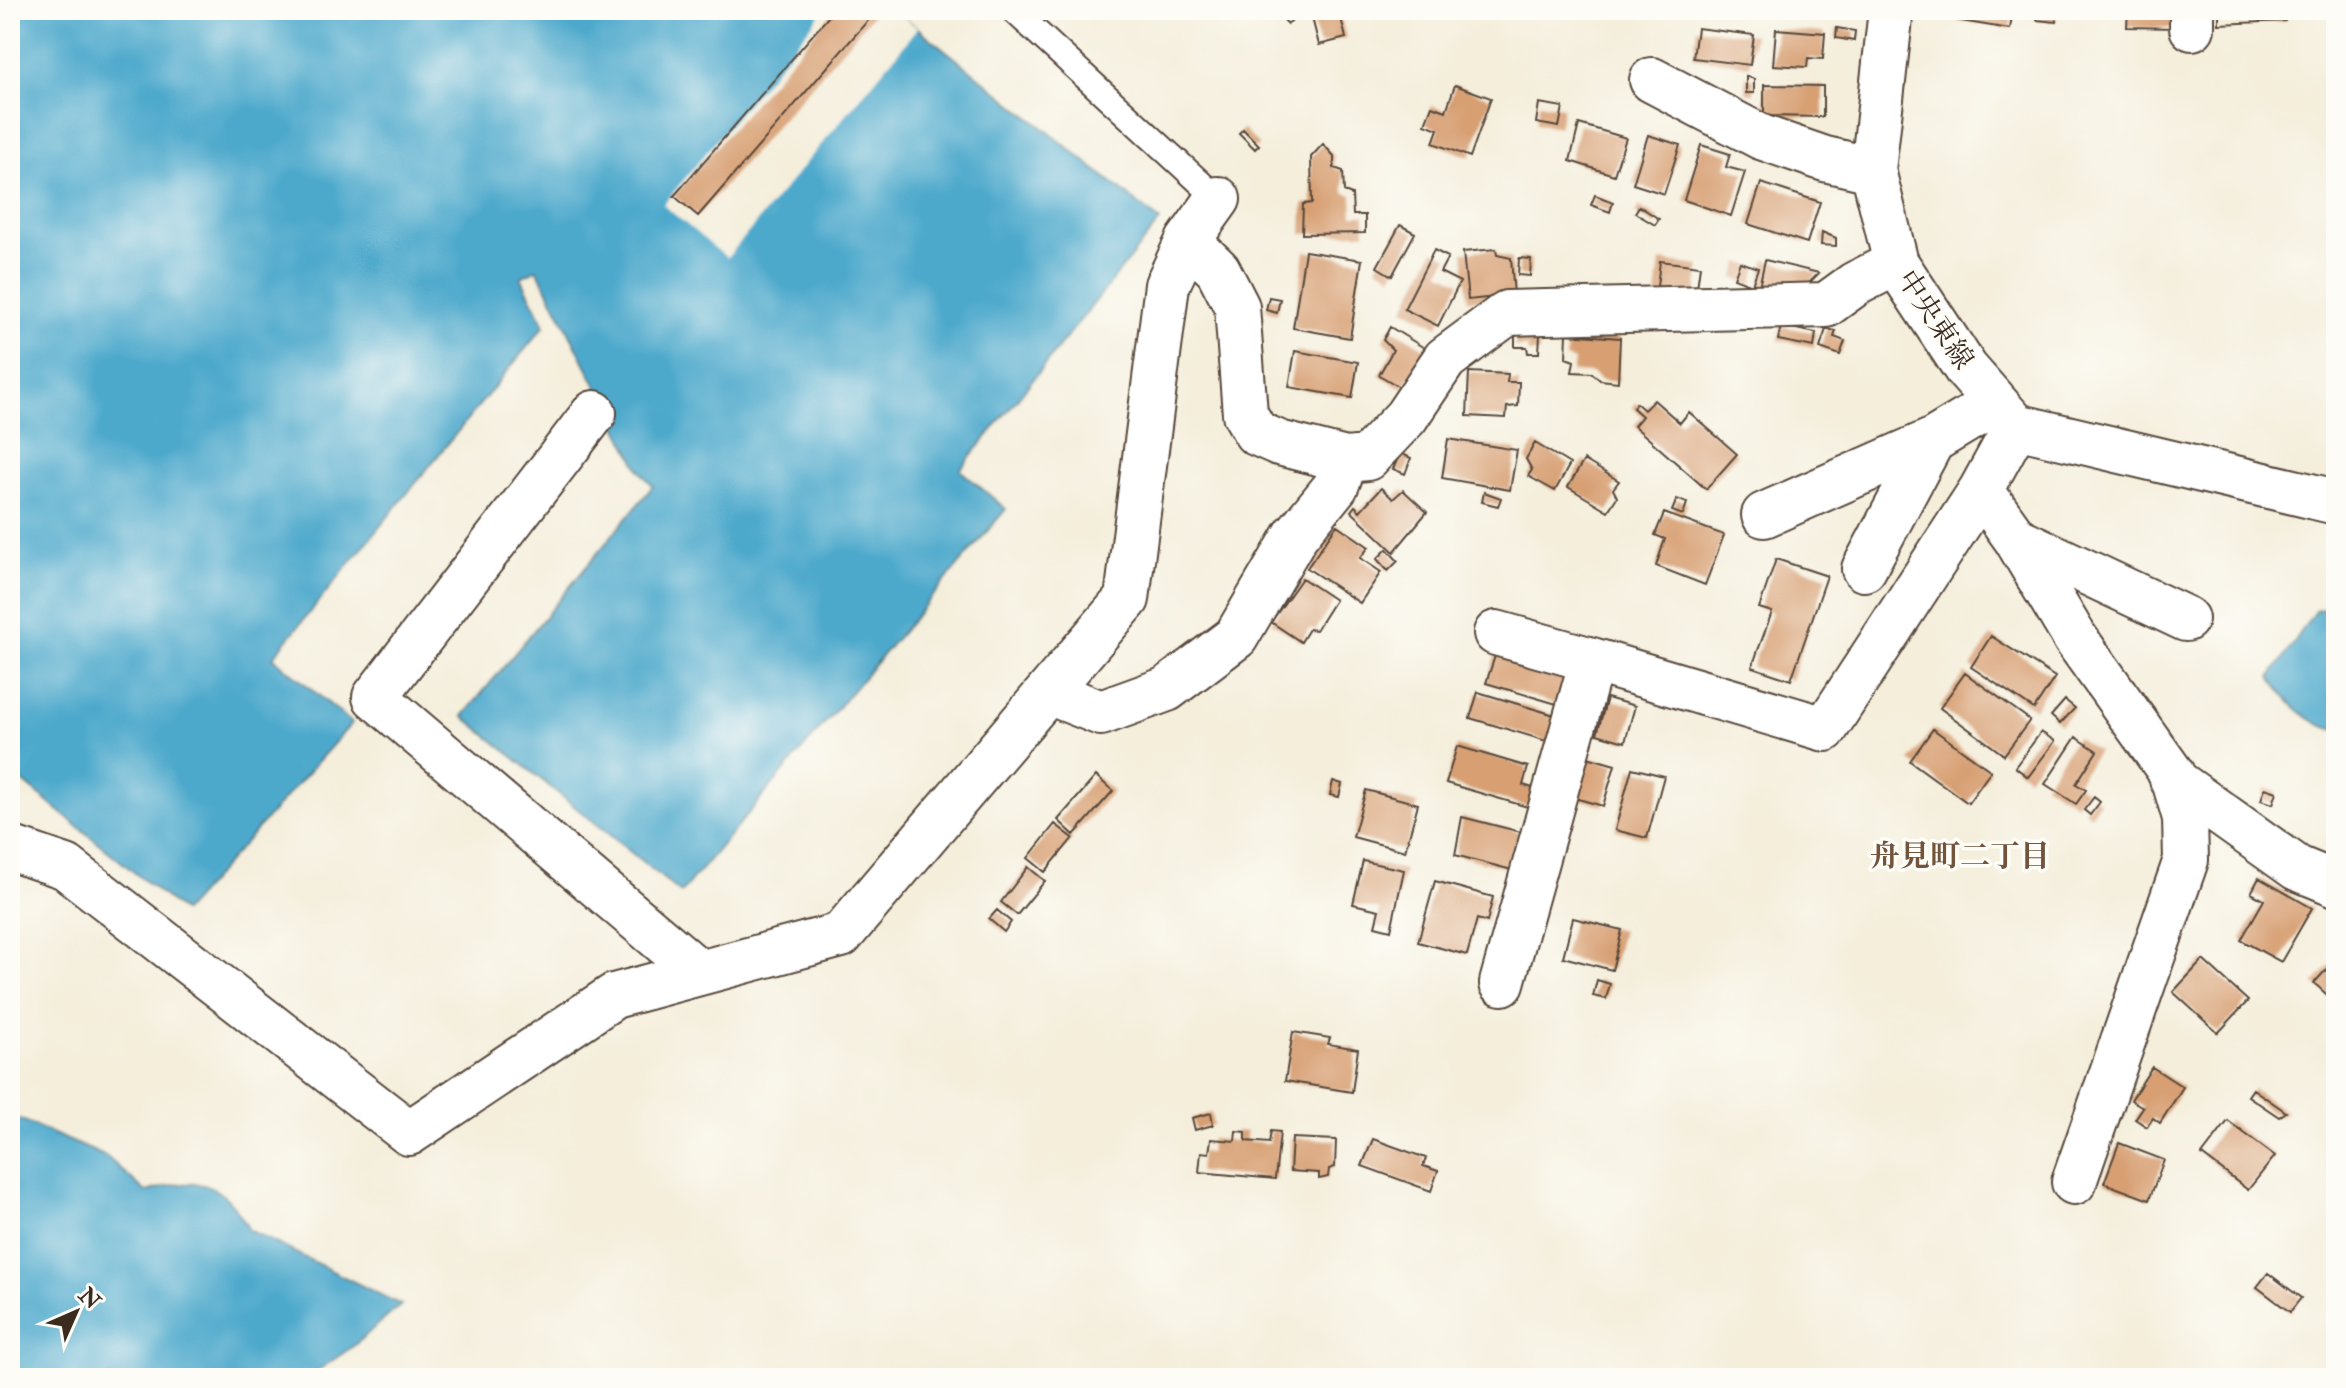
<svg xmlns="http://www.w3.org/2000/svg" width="2346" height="1388" viewBox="0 0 2346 1388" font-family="'IM FELL Double Pica','Noto Serif JP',serif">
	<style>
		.water { fill: #4ea9cc; stroke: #446a75; stroke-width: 2 }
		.pier { fill: #f4eedb }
		.building { fill: #d79f72 }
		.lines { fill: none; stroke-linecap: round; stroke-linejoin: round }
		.service-casing { stroke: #57473a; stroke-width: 28 }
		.minor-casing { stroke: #57473a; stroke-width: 48 }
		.service { stroke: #fff; stroke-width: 24 }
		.minor { stroke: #fff; stroke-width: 44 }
		.labels { text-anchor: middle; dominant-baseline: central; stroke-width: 7; stroke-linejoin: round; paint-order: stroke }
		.street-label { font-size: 28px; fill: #3b2a1e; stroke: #fdfcf7 }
		.neighbourhood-label { font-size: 30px; font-weight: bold; fill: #72533b; stroke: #fdfcf7 }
	</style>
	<rect width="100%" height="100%" fill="#fdfcf7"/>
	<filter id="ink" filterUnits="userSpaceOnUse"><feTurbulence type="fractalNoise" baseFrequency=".0125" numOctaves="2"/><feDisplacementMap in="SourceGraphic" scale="16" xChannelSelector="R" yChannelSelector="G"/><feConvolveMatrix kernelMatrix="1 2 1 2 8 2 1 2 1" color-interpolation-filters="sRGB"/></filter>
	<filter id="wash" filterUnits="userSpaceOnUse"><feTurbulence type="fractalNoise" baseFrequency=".006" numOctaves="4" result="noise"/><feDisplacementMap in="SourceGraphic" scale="32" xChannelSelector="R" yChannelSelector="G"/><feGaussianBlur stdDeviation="1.8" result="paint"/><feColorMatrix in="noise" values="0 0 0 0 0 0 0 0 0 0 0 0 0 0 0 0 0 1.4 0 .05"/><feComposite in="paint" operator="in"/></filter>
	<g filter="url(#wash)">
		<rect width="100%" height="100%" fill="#f4eedb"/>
		<path class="water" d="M10,10h885l265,211 -200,249 46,39 -325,384 -218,-177 190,-230 -13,-15 -103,-202 -16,8 24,48 -272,332 79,66 -169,189 -173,-141z
			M2331,607l5,1v122c-27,-5 -52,-30 -65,-53l44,-66z
			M10,1115l97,42 39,35c53,-16 75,-13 103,38l152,75 -49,42 -45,31h-297z"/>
		<path class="pier" d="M824,10h71l23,18 -191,230 -64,-53z"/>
		<g id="blocks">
			<path class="building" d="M834,10h43l-179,206 -24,-20z
				M1278,10h24l-14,14 -12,-12z
				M1310,10h29l7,28 -27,7z
				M1957,10h56l-3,19 -55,-9z
				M2038,10h19l-1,12 -19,-2z
				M2128,10h48v18l-49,-1z
				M2219,10h65l1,11 -66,3z
				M1697,28l57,7 -4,30 -57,-7z
				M1837,28l18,3 -1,10 -18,-3z
				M1776,29l49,4 -2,26 -15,-1 -1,9 -34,-2z
				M1746,76l8,3v14h-8z
				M1455,85l36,13 -21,59 -37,-14 5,-14 -13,-5 7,-18 14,5z
				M1764,85l59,1v31l-59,-1z
				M1539,103l24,4 -4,20 -23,-4z
				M1579,124l47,14 -12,37 -44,-14z
				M1243,129l16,16 -4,4 -16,-16z
				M1648,135l32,10 -16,49 -31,-10z
				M1323,144l11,12v12l9,3 1,21 8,3 1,20h12v18l-63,1 1,-30 9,-1 -1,-46z
				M1701,145l29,9 -4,13 19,5 -14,44 -47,-16z
				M1761,183l59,19 -13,41 -59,-19z
				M1595,195l18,7 -3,10 -19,-7z
				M1639,206l20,13 -4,6 -20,-12z
				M1400,225l15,8 -23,43 -15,-9z
				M1822,232l14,6v8l-15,-1z
				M1496,249l1,6 14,3 3,37 -46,5 -5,-48z
				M1434,250l14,7 -8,15 20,10 -22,44 -34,-17z
				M1305,251l57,9 -12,78 -57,-10z
				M1519,258l12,1 -1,17 -12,-1z
				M1765,260l54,13 -10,10 -50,4z
				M1660,261l40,5 -4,30 -40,-1z
				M1740,262l18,6 -6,17 -18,-7z
				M1269,297l11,2 -3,14 -11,-3z
				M1781,326l35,7 -2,14 -36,-7z
				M1390,327l36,22 -23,40 -24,-14 14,-25 -10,-10z
				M1826,329l10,2 -2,6 11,4 -5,14 -20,-7z
				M1515,334h25l-1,19h-11l-1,-6h-12z
				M1567,334l53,4 -2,44 -18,-2 -8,-7 -20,-1 2,-11 -8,-3z
				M1295,351l63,11 -6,36 -63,-11z
				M1469,372l39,2 -1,8h12l-1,24 -11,1 -1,11 -39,-2z
				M1654,400l26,23 9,-11 48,42 -31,35 -72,-63 8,-10 -9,-8 3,-5 8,7z
				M1448,439l69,11 -7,40 -68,-12z
				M1535,443l35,21 -15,27 -27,-15 4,-6 -6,-11z
				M1400,453l11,5 -6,16 -12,-5z
				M1584,460l35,21 -6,8 4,8 -9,14 -40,-24z
				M1381,488l12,11 10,-9 24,22 -33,40 -43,-41 4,-5 5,5z
				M1484,492l17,6 -3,8 -16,-4z
				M1677,499l10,4 -4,12 -11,-4z
				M1664,513l60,22 -19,50 -49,-19 9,-27 -10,-4z
				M1337,525l32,22 -9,11 21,14 -21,31 -53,-35z
				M1387,549l11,12 -10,10 -11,-12z
				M1776,559l51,17 -36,104 -39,-13 20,-55 -13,-4z
				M1302,578l33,22 -19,30 -7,-1 -8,13 -30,-20z
				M1991,636l64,41 -21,32 -63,-42z
				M1496,653l73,22 -9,30 -74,-22z
				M1965,673l65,47 -26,35 -64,-47z
				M1478,692l83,25 -8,26 -83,-25z
				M1607,698l28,8 -10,36 -28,-8z
				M2065,700l10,8 -15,16 -9,-8z
				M1933,729l58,42 -23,32 -58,-42z
				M2041,732l14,9 -27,36 -13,-10z
				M2076,737l21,14 -21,33 10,6 -10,14 -31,-20z
				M1457,746l71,21 -5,18 13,4 -5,19 -85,-25z
				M1584,756l31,9 -12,41 -32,-9z
				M1632,768l32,8 -17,62 -32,-8z
				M1096,776l17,15 -39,44 -16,-15z
				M1333,781l9,3 -3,13 -9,-2z
				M2265,788l12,4 -4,12 -12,-4z
				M1366,790l52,14 -13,47 -52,-14z
				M2094,797l6,5 -10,13 -6,-5z
				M1462,817l59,15 -9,38 -57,-15z
				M1055,824l18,14 -28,34 -17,-14z
				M1363,861l41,9 -13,60 -16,-4 4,-16 -26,-6z
				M1028,867l17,14 -28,34 -16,-13z
				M2259,878l53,30 -31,54 -40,-22 23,-40 -13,-7z
				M1435,881l58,16 -6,25 -10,-3 -10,36 -49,-13z
				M997,910l14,12 -7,10 -15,-13z
				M1573,918l49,12 -10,40 -49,-13z
				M2336,959v44l-22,-20z
				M2203,960l45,41 -30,32 -45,-41z
				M1597,980l13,4 -4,15 -13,-3z
				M1293,1032l37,6 -2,6 30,5 -6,43 -67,-11z
				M2152,1067l31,20 -23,36 -7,-5 -6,9 -12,-8 8,-12 -12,-7z
				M2253,1089l33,23 -7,5 -31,-21z
				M1211,1113l2,12 -18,5 -3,-12z
				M2228,1121l47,35 -27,34 -46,-35z
				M1236,1131l10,1v9l23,2 2,-12 9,1 -5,47 -76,-7 2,-20 8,1 2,-14 24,2z
				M1292,1138l44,2 -1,27 -6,2 -1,8 -9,2v-6l-29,-2z
				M1373,1139l53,19 -3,8 15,5 -7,20 -69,-25z
				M2119,1143l45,17 -15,40 -45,-17z
				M2268,1273l33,25 -11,14 -33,-25z"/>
		</g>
	</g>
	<g filter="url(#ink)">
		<use href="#blocks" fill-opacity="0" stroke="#57473a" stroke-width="2"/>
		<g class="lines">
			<defs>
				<path id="service" d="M1013,10l205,189"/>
				<path id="minor" d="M1891,10l-18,160 23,93 70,106 50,57
					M2192,28v-18
					M1652,80l109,57 64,22 48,11
					M1188,241l30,29 19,37 8,107 11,19 23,10 67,17 21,-2 39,-41 39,-58 62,-46 319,-8 29,-21 41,-21
					M594,413l-219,284 325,276
					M2016,426l-35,64 35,49 59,99 97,136 13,44 1,42 -112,322
					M2016,426l320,76
					M1764,515l168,-74 63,-38
					M2016,539l170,80
					M1864,569l68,-128
					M1496,633l96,27
					M1048,692l53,21 66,-24 69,-52 60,-102 40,-49 10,-26
					M2172,779l125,89 39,16
					M10,848l56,19 343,266 205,-137 227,-61 286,-336 40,-314 21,-44 30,-42
					M1502,983l90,-323 233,69 156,-239"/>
			</defs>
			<use href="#service" class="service-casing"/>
			<use href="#minor" class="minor-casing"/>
			<use href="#service" class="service"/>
			<use href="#minor" class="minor"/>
		</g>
	</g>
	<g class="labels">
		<g class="street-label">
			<text transform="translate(1935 320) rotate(56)">中央東線</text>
		</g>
		<g class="neighbourhood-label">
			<text x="1960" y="856">舟見町二丁目</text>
		</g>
	</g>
	<rect width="2346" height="1388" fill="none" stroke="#fdfcf7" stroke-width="40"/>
	<g transform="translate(76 1312) rotate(45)" stroke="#fdfcf7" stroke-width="6" paint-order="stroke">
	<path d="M0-6L14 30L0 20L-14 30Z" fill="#3b2a1e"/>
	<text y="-12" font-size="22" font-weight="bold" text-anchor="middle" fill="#3b2a1e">N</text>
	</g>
</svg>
